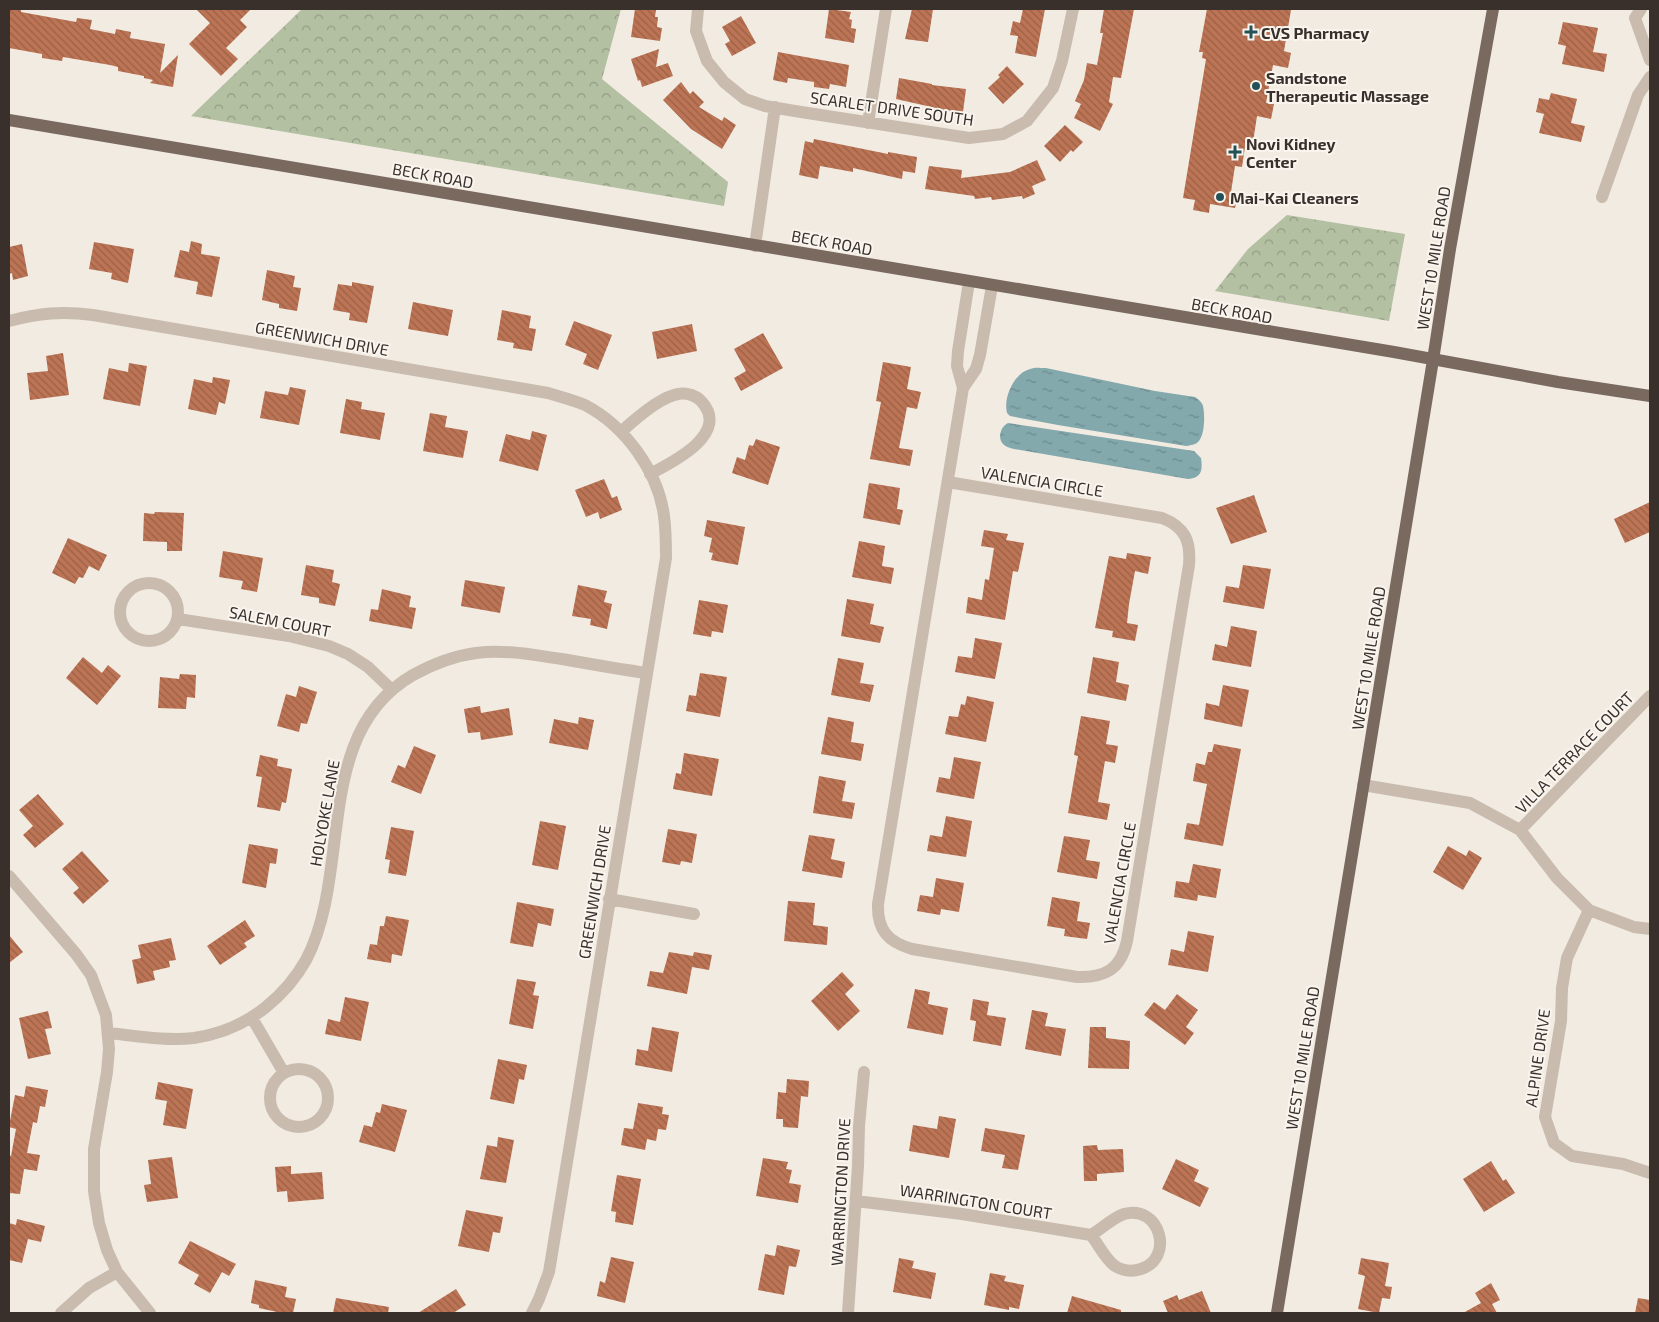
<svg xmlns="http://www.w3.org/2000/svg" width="1659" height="1322" viewBox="0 0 1659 1322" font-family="'Exo 2',sans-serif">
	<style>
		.forest { fill: url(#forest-crowns) }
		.water { fill: url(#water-ripples) }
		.building { fill: url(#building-back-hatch) }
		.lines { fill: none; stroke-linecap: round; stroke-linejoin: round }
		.minor { stroke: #c9bcae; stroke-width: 12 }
		.major { stroke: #79695e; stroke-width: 12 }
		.poi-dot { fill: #245157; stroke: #f9f5ee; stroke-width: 2 }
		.labels { text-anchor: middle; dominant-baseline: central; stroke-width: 4; stroke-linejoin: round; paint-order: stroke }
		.poi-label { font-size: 16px; font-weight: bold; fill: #39302c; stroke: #f9f5ee; text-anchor: start }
		.street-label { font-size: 16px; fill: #39302c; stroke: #f9f5ee }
	</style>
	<defs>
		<pattern id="forest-crowns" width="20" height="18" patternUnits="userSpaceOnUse" patternTransform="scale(1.25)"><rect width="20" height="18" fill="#b4c0a2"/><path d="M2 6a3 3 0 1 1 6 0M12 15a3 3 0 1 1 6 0" fill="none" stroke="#939c84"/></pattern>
		<pattern id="water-ripples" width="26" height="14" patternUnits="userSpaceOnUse" patternTransform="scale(1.25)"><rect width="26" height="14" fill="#83a9ad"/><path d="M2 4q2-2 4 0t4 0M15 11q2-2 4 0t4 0" fill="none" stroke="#6c8a8d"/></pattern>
		<pattern id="building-back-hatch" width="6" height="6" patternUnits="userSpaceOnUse" patternTransform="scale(1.25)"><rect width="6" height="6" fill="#bc7455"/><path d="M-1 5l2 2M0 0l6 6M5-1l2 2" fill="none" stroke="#9a6047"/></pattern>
	</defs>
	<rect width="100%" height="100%" fill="#f2ebe2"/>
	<path class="forest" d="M302,9h319l-19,70 126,103 -4,24 -533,-90z
		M1287,215l118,19 -16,87 -174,-30 33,-42z"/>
	<path class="water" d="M1046,368l109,23 40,6c3,2 7,5 8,9 2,9 2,29 -5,36 -3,3 -7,3 -12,4l-128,-21 -48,-9 -3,-3c-4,-15 7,-40 23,-44 5,-2 11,-1 16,-1z
		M1008,423l186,28 7,7c2,13 0,20 -13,21l-174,-30c-4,-1 -8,-2 -11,-5 -6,-6 -2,-18 5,-21z"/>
	<path class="building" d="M9,9h12v3l55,10 1,-4 15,2 -2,9 25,5 1,-5 15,3 -1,6 35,6 -5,29 18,-18 -5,32 -23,-4 3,-3 -9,-2v-2l-26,-5v-4l-8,-2 -47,-8 -1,4 -20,-3v-4l-33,-6z
		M196,9h55l-11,11 7,7 -21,21 12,11 -17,17 -32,-32 21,-21z
		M635,9l21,1 -1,7h3l-1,10 5,1 -2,13 -29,-4z
		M829,9l22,3 -2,7 3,1 -1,8 5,1 -2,14 -29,-5z
		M912,9h21l-5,33 -23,-3z
		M1023,9h22l-9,48 -21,-4 3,-17 -8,-1 3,-14 7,2z
		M1104,9h30l-13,69 -8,-1 -4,25 4,2 -13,27 -26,-13 7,-14 -6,-3 9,-21 3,-17 10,2 6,-32h-3z
		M1207,9h76l8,1 -7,41 7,2 -3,15 -15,-3 -7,38 8,1 -3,15 -14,-3 -4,26 -7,-2 -4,27 -7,-1 -4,26 7,1 -3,15 -25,-4 -1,9 -16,-3 2,-10 -12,-2 23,-139 -4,-1 1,-6h-4z
		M741,16l15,27 -24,13 -7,-12 5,-3 -8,-14z
		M1563,22l35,6 -5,24 14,2 -3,18 -42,-8 4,-18 -8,-2z
		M659,49l-3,18 12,-4 5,13 -31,11 -2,-7 -2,1 -7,-22z
		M778,52l71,13 -3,22 -16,-3 -1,5 -15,-2v-5l-26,-4 -1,5 -14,-3z
		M1007,66l17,18 -21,20 -15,-16 12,-11 -2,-2z
		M899,78l33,6v1l34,4 -3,23 -18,-2 -49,-11z
		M681,82l9,12 3,-3 11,11 -5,5 23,14 2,-4 12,8 -14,24 -31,-20 -28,-29z
		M1551,93l26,6 -6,24 14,3 -4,16 -42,-9 5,-19 -8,-2 3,-14 10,2z
		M1065,125l18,17 -10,10 -2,-2 -11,12 -16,-16z
		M814,139l74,15v-2l29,5 -2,16 -12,-2 -1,8 -49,-11v4l-33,-6 -2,13 -19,-4 6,-34 8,2z
		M1037,160l9,20 -14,6 3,8 -12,5 -1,-3 -30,4 -1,-3 -16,2 -1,-3 -49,-7 4,-23 33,4 -1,8 49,-6z
		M191,241l11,3 -1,10 19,3 -8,40 -16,-3 2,-12 -24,-5 6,-27 9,2z
		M94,242l40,7 -6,34 -17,-4 1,-6 -23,-4z
		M22,244l6,32 -15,4 -1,-7 -3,1v-27z
		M267,270l28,6 -2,11 8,1 -4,23 -18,-3v-4l-17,-4z
		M352,282l22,4 -7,37 -18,-3 1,-7 -17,-3 5,-26 14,2z
		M413,302l40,8 -5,26 -40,-7z
		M502,310l29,6 -2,12 7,1 -4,22 -19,-3 1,-5 -17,-3z
		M574,321l38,14 -14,35 -15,-6 4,-10 -22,-9z
		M692,324l5,27 -40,8 -5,-27z
		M763,333l20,35 -42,23 -7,-13 12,-7 -12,-22z
		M63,353l6,42 -39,5 -3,-27 21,-2 -2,-15z
		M883,362l28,5 -4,22 14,3 -4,17 -10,-2 -8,41 14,2 -3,16 -40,-7 11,-57 -5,-1z
		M129,363l18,3 -7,40 -37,-7 6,-31 19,4z
		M213,377l17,3 -5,24 -6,-2 -3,13 -28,-6 6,-30 18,4z
		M290,387l16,3 -7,35 -39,-7 5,-27 23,4z
		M346,399l16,3 -1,7 24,4 -5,27 -40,-7z
		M430,413l17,3 -2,11 23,4 -5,27 -40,-7z
		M532,431l15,4 -9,36 -39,-10 7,-27 24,6z
		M756,439l24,8 -12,38 -36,-12 5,-16 8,3 4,-15 4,1z
		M604,479l8,19 5,-2 5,14 -22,9 -2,-7 -12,5 -11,-27z
		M869,483l31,5 -3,21 6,1 -3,15 -37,-7z
		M1254,495l13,37 -36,12 -15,-36z
		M1650,502v30l-25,11 -11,-24z
		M155,512l29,1 -2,38h-15v-9l-24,-1 1,-28 10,1z
		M707,520l38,7 -7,38 -27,-5 2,-7 -4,-1 3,-14 -8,-2z
		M984,530l24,4 -2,6 18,3 -6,29 -5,-1 -8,49 -39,-7 2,-16 14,3 3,-21 4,1 5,-32 -13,-2z
		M68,538l39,17 -8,16 -10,-5 -6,12 -4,-1 -4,7 -23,-11z
		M859,541l26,5 -3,20 12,2 -3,16 -39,-7z
		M223,551l40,7 -6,34 -16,-3 2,-8 -24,-4z
		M1127,553l24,4 -3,17 -13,-3 -6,33 -2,19 11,2 -3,16 -23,-4 1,-6 -18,-3 14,-72 17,3z
		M306,565l28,5 -2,12 8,2 -5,22 -16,-3v-5l-18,-3z
		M1243,565l28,4 -7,40 -41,-7 3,-16 13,2z
		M465,580l40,7 -5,26 -39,-7z
		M578,585l29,6 -3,11 8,2 -5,25 -17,-4 1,-6 -19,-3z
		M382,589l29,7 -2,11 7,1 -4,21 -43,-8 2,-12 7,1z
		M847,599l27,5 -4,20 14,3 -4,16 -39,-7z
		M699,600l29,5 -5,28 -11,-2 -1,6 -18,-3z
		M1231,626l26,5 -6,36 -39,-7 3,-16 12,3z
		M975,638l27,5 -7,36 -40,-7 3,-16 14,2z
		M83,657l19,16 6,-8 13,11 -24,29 -31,-27z
		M1093,657l26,5 -3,20 13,3 -3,16 -39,-8z
		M838,658l26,5 -4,20 14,2 -4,17 -39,-7z
		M700,673l27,4 -7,40 -34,-6 3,-16 7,1z
		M180,674l16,1 -1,23 -8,-1 -1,12 -28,-1 2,-31 19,2z
		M1223,685l26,5 -7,37 -38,-8 2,-16 13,3z
		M299,686l18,6 -10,32 -6,-1 -2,9 -22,-6 9,-32 10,3z
		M967,696l27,6 -8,40 -41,-8 4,-18 9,1 3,-13 4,1z
		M480,706l1,7 28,-5 4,27 -32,5 -1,-8 -12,1 -4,-24z
		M1081,716l29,5 -4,23 12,2 -3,17 -10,-2 -7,41 12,2 -3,16 -39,-7 10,-57 -4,-1z
		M579,717l15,3 -6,30 -39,-7 5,-24 24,5z
		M828,717l26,5 -3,20 13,2 -3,17 -40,-7z
		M1214,744l27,5 -18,97 -39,-7 3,-16 12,2 8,-41 -14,-3 3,-18 9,2 3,-13h4z
		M414,746l22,9 -15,39 -30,-12 7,-17 7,3z
		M684,753l35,6 -7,37 -39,-7 3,-16 5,1z
		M260,755l18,4 -1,7 15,3 -6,34 -4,-1 -2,9 -23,-4 5,-30 -6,-1z
		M954,757l27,5 -7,37 -38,-7 3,-15 11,2z
		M819,776l27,5 -4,20 13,2 -3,16 -39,-6z
		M38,794l26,30 -29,24 -12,-13 10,-9 -14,-16z
		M946,816l26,5 -6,36 -39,-6 3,-16 12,2z
		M540,821l26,5 -8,44 -26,-5z
		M391,827l23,4 -8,45 -18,-3 2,-13 -5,-1z
		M668,829l29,5 -5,29 -11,-2 -1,4 -18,-3z
		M809,835l26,4 -4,20 14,3 -3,16 -40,-7z
		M1064,836l26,4 -4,20 14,2 -3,17 -40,-7z
		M249,844l29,5 -2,15 -6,-1 -4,25 -24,-5z
		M1448,846l18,10 3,-6 13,8 -19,32 -30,-18z
		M82,851l27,30 -26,23 -10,-11 6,-5 -17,-19z
		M1193,864l28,5 -5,29 -18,-3 -1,6 -23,-4 2,-16 13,2z
		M936,878l28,5 -5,29 -18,-3 -1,6 -23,-4 3,-16 13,2z
		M1052,897l28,5 -3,19 13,2 -3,16 -23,-3 1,-7 -18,-3z
		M788,901l27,2 -2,22 15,2 -1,18 -43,-4z
		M517,902l37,7 -3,17 -13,-3 -5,24 -23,-4z
		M386,916l23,4 -7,36 -10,-2 -1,9 -24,-4 3,-15 7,1 3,-19h4z
		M245,920l10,16 -11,7 3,4 -27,18 -13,-19z
		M1188,931l26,5 -6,36 -40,-7 3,-16 13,3z
		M9,935l14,17 -14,11z
		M171,938l5,22 -7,1 1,6 -17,4 2,9 -18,4 -5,-24 9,-2 -3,-13z
		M669,952l24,4 1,-4 18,3 -3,15 -17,-3 -5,27 -40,-8 3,-15 13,2z
		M842,972l12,13 -9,9 15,17 -22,20 -27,-30z
		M517,979l19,3 -3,13 6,1 -6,33 -24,-5z
		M915,989l15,3 -2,12 20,4 -5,27 -36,-7z
		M1177,994l21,16 -12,17 8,6 -9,12 -41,-30 10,-13 11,8z
		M345,997l24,5 -8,39 -36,-7 3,-15 12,3z
		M973,999l16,3 -2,13 19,3 -5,28 -28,-5 3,-20 -6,-1z
		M1032,1010l16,3 -3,13 21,3 -5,27 -36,-7z
		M48,1011l4,17 -7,1 6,25 -23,5 -9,-41z
		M652,1027l27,5 -7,40 -37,-7 2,-16 11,2z
		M1090,1027h16v11l24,3 -1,28 -41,-1z
		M498,1059l29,6 -3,15 -5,-1 -5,25 -24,-5z
		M787,1079l22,2 -1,16 -7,-1 -3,32 -15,-1v-8h-7l2,-27 8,1z
		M158,1082l35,7 -7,40 -23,-4 4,-24 -12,-2z
		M26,1086l22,4 -3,17 -5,-1 -3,17 -4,-1 -6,31 13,2 -3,16 -13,-2 -4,25 -11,-1v-38l2,1 5,-27 -7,-2v-1l6,-31 9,2z
		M638,1103l25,4 -1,7 7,1 -3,15 -8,-1 -2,12 -9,-2 -2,11 -24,-5 3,-17 9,1z
		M382,1104l25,6 -12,42 -36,-10 5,-17 8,2 4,-15 4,1z
		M939,1116l17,3 -7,39 -40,-7 4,-26 24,4z
		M985,1128l40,7 -7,35 -16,-2 3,-13 -24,-4z
		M498,1137l16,3 -8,43 -26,-4 7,-34 10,2z
		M1097,1145l1,5 25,-1 1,23 -27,2v7h-13l-1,-35z
		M172,1157l6,41 -31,4 -3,-17 7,-1 -3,-24z
		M763,1158l25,4 -2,7 6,1 -3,13 12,2 -3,18 -42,-7z
		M1176,1159l23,11 -5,11 15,7 -9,19 -38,-18z
		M1491,1161l12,20 3,-2 9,14 -31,19 -21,-33z
		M291,1166v8l31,-2 2,27 -36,3 -1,-11 -10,1 -2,-25z
		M617,1175l24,4 -8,46 -18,-3 1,-10 -5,-1z
		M466,1210l37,7 -3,16 -7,-1 -4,20 -31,-6z
		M17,1219l28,7 -4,16 -13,-3 -6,24 -13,-3v-37l7,2z
		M190,1241l46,23 -7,12 -7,-4 -12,21 -16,-9 5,-9 -21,-12z
		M777,1245l23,5 -4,17 -7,-1 -5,29 -26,-5 7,-36 10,2z
		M611,1257l23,5 -9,41 -28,-7 3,-15 5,2z
		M899,1258l15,3 -2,7 24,5 -5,26 -38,-7z
		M1361,1258l28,5 -4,23 7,1 -2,12 -8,-1 -3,15 -21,-4 7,-33 -7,-2z
		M990,1273l16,3 -2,5 20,4 -5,24 -10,-2v3l-25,-5z
		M255,1280l32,7 -2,10 11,2 -3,14h-17l1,-1 -18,-4v-3l-8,-2z
		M1491,1283l9,17 -8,4 5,9h-34l18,-10 -6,-10z
		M456,1289l10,16 -13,8h-35z
		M1202,1291l9,22h-43l-5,-12 14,-6 2,5z
		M1072,1296l49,14v3h-54z
		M336,1298l53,9 -1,6h-55z
		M1638,1298l12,2v13h-15z"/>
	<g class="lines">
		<path class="minor" d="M698,9l-2,22 11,30 17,21 21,17 20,7 36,6 168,26 34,-4 24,-13 26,-33 9,-27 11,-52
			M1641,9l-6,9 15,42
			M868,123l18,-114
			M1602,197l36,-102 12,-18
			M755,246l20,-139
			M9,321c30,-8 53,-10 84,-6l455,78c13,4 25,7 37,12 40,21 73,66 79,111 2,15 2,28 2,42l-117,714 -10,27 -7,14
			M963,388l-6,-22 1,-15 11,-69
			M621,432c13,-12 39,-35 57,-38 9,-2 19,2 24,8 28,32 -29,60 -52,72
			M948,482l214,36c23,9 29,23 27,47l-62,376c-6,28 -22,37 -50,36l-165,-28c-24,-7 -35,-19 -34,-45l85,-516 13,-19 4,-14 12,-69
			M120 612a29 29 0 1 1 58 0a29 29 0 1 1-58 0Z
			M178,619l111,17 40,10 19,8 20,13 24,23
			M1363,785l107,18 50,27 37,48 32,32 45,17 16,2
			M1520,830l130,-134
			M9,876l67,78 15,21 15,40 3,34 -2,23 -13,77v42l5,32 8,27 10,22 33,41
			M609,899l85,15
			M1589,910l-22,48 -5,30 -1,33 -16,96 9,26 18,13 51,8 27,9
			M252,1018l32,55
			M108,1033c29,3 58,8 86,5 27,-4 51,-14 72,-31 16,-13 30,-29 40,-47 47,-89 6,-227 107,-285 20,-11 40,-19 63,-22 28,-4 57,2 86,6 28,5 56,10 85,14
			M270 1098a29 29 0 1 1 58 0a29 29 0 1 1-58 0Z
			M856,1201l106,13 129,21c11,-6 21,-17 33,-21 36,-10 51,44 17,55 -9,3 -18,2 -26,-3 -10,-7 -16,-21 -24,-31
			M61,1313l28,-25 28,-16
			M848,1313l10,-147 1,-40 5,-54"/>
		<path class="major" d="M9,120l1385,232 164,30 92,14
			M1277,1313l156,-953 17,-111 43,-240"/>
	</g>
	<g class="poi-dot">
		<path d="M1248.5 24.5h5v5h5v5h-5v5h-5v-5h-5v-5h5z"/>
		<circle cx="1256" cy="86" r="5"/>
		<path d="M1232.5 144.5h5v5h5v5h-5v5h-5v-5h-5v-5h5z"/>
		<circle cx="1220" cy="197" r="5"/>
	</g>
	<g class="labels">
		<g class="poi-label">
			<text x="1261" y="32">CVS Pharmacy</text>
			<text x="1266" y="77">Sandstone<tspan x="1266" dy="18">Therapeutic Massage</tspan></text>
			<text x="1246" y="143">Novi Kidney<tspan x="1246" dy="18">Center</tspan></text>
			<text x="1230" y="197">Mai-Kai Cleaners</text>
		</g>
		<g class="street-label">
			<text transform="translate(892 108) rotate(8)">SCARLET DRIVE SOUTH</text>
			<text transform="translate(433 175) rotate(10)">BECK ROAD</text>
			<text transform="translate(832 242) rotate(10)">BECK ROAD</text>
			<text transform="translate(1433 258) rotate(-81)">WEST 10 MILE ROAD</text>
			<text transform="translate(1232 310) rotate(10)">BECK ROAD</text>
			<text transform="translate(322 338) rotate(10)">GREENWICH DRIVE</text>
			<text transform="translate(1042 481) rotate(9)">VALENCIA CIRCLE</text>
			<text transform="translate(280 621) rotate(11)">SALEM COURT</text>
			<text transform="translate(1368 658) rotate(-81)">WEST 10 MILE ROAD</text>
			<text transform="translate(1574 752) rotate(-46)">VILLA TERRACE COURT</text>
			<text transform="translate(324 813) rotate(-80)">HOLYOKE LANE</text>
			<text transform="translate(1119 883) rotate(-80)">VALENCIA CIRCLE</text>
			<text transform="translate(594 892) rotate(-81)">GREENWICH DRIVE</text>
			<text transform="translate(1302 1058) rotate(-81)">WEST 10 MILE ROAD</text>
			<text transform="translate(1537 1058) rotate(-82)">ALPINE DRIVE</text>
			<text transform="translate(840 1192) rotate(-87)">WARRINGTON DRIVE</text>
			<text transform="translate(976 1201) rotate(9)">WARRINGTON COURT</text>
		</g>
	</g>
	<rect width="1659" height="1322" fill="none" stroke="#39302c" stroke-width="20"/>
</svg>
